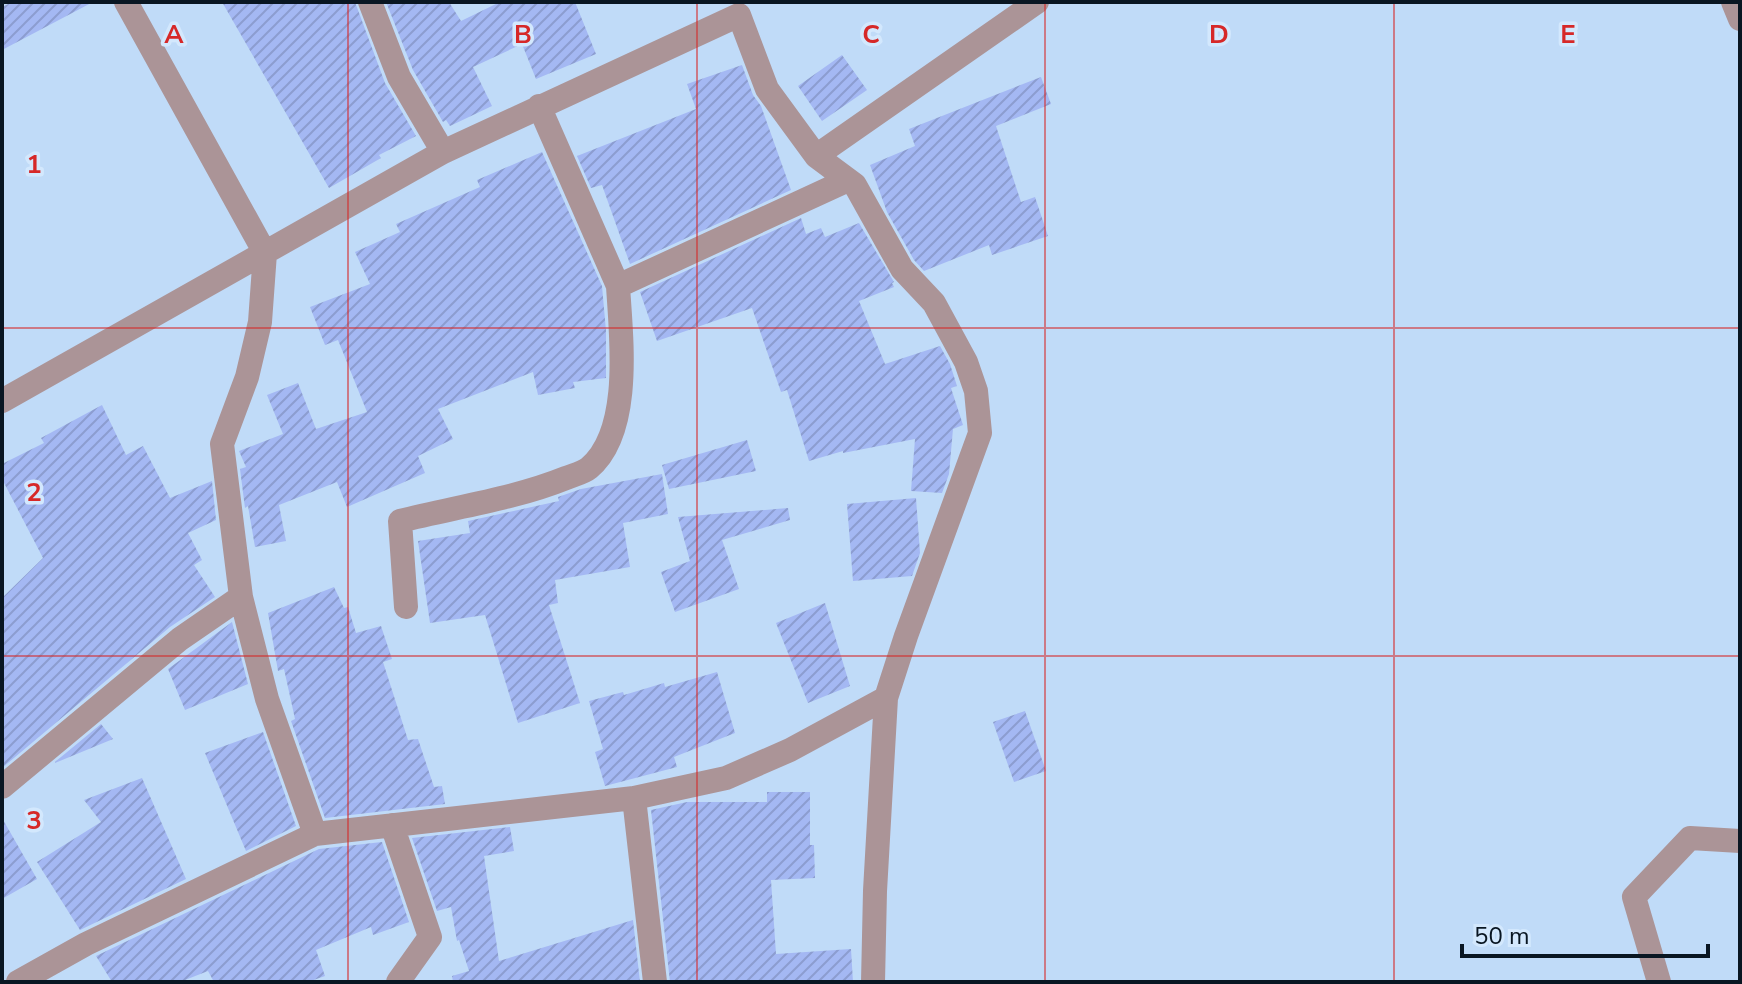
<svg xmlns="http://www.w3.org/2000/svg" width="1742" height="984" viewBox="0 0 1742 984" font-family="'Nunito Sans',sans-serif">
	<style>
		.building { fill: url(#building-hatch) }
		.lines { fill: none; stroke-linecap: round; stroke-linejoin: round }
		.minor { stroke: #ab9497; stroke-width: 24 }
		.grid { fill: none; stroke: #d62828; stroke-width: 2; stroke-opacity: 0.55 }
		.grid-label { font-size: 26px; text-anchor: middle; font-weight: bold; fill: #d62828; stroke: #d3e8fd; stroke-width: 7; stroke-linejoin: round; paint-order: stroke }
	</style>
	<defs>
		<pattern id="building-hatch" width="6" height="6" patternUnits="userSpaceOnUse" patternTransform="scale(2)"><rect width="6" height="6" fill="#a4b8f3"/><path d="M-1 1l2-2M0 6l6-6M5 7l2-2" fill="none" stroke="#8c9dd0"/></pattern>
	</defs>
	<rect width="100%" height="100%" fill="#c0dbf8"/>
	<path class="building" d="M12,2h81l-91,48v-43z
		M222,2h133l30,81 31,53 -37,19 2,3 -52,30z
		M386,2h63l12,19 39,-19h75l21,52 -60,25 -14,-35 -49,23 19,39 -42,20 -4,-6 -3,2 -30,-52z
		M842,55l25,35 -45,31 -24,-35z
		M742,65l11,30 8,11 30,84 -161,74 -28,-79 -11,3 -14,-32 119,-47 -9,-25z
		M1041,77l10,27 -55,22 25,76 14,-5 13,39 -56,19 -3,-10 -65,26 -10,-11 -27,-48 -17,-47 45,-19 -6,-17z
		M542,152l60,134 4,45v47l-33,4 2,6 -37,7 -5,-23 -95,37 15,30 -35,17 7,17 -78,34 -10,-25 -58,23 7,36 -31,6 -7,-41 -3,2 -5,-39 6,-2 -7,-16 44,-17 -16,-39 31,-12 18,46 51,-17 -29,-72 -13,5 -15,-38 60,-23 -15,-32 45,-20 -4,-8 84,-37 -3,-7z
		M801,218l5,16 15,-6 4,9 34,-14 35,59 -2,1 2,4 -35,14 26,63 55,-18 10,18 7,22 -6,2 12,37 -10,4 -4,45 -7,19 -31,-2 4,-52 -72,14v-2l-34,10 -22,-71 -6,2 -29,-84 -95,33 -17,-49z
		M102,405l24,50 17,-9 27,52 42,-17 4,39 -28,13 14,27 -8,5 21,32 -45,30 -168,141v-170l41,-40 -41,-79v-15l42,-21 -3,-5z
		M747,440l9,31 -87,18 -7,-24z
		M662,474l6,40 -45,9 7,44 -75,13 3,23 -9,2 31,98 -62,20 -33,-108 -55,8 -12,-82 52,-8 -2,-12 91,-20 -1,-4 23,-8z
		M916,498l4,55 -8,23 -59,5 -6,-77z
		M788,508l2,12 -68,20 17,49 -64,23 -14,-40 29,-11 -12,-44z
		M334,587l10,21 4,-1 8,26 25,-7 11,33 -9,3 25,78 10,-1 16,48 8,-1 3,18 -120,14 -34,-97 4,-2 -11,-50 -6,2 -10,-58z
		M825,603l25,83 -42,17 -32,-80z
		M232,622l16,62 -63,26 -17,-41z
		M717,672l18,61 -61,24 3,10 -72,19 -10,-34 8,-3 -14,-48 34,-9 1,3 40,-12 1,4z
		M1025,711l21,60 -32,11 -21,-60z
		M101,724l12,15 -58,24v-1z
		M263,732l33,94 -50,25 -41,-98z
		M142,778l44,101 -106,51 -43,-68 64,-40 -17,-22z
		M767,792h43v53h4l1,33 -44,2 5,74 75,-5 2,33h-183l-19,-172 36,-8h80z
		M2,818l35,61 -35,20z
		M510,827l4,24 -30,5 15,105 134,-41 7,62h-187l-1,-6 17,-5 -10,-31 -2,1 -6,-34 -14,4 -25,-73z
		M382,842l27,80 -36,13 -2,-8 -55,23 9,26 -17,6h-94l-6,-11 -28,11h-68l-16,-26 223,-107z"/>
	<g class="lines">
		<path class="minor" d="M126,2l139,251 -5,69 -13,55 -25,67 19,153 26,102 48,135
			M370,2l29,75 44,75
			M1733,2l7,17
			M539,106l79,180
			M2,401l441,-249 296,-137 28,74 49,67
			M406,607l-6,-86c55,-14 114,-22 166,-43 7,-3 17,-5 23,-10 44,-37 32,-132 29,-182l230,-106
			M886,698l20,-62 74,-203 -4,-42 -10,-29 -32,-59 -32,-34 -47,-84 -39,-29 221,-154
			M2,787l178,-148 61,-42
			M634,798l21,184
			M392,825l38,112 -32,45
			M18,982l68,-38 229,-110 319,-36 92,-20 64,-28 96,-52 -11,193 -2,91
			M1659,982l-25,-85 56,-59 50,3"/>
	</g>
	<path class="grid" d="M348,2v980M697,2v980M1045,2v980M1394,2v980M2,328h1738M2,656h1738"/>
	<g class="grid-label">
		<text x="174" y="43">A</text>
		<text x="523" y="43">B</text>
		<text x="871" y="43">C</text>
		<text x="1219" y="43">D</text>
		<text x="1568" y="43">E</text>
		<text x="34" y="173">1</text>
		<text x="34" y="501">2</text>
		<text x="34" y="829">3</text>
	</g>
	<rect width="1742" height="984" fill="none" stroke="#091622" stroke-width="8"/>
	<path d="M1462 944v12h246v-12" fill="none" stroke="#091622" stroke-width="4"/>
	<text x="1474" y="944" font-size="24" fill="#091622" stroke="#d3e8fd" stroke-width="6" paint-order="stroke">50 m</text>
</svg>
